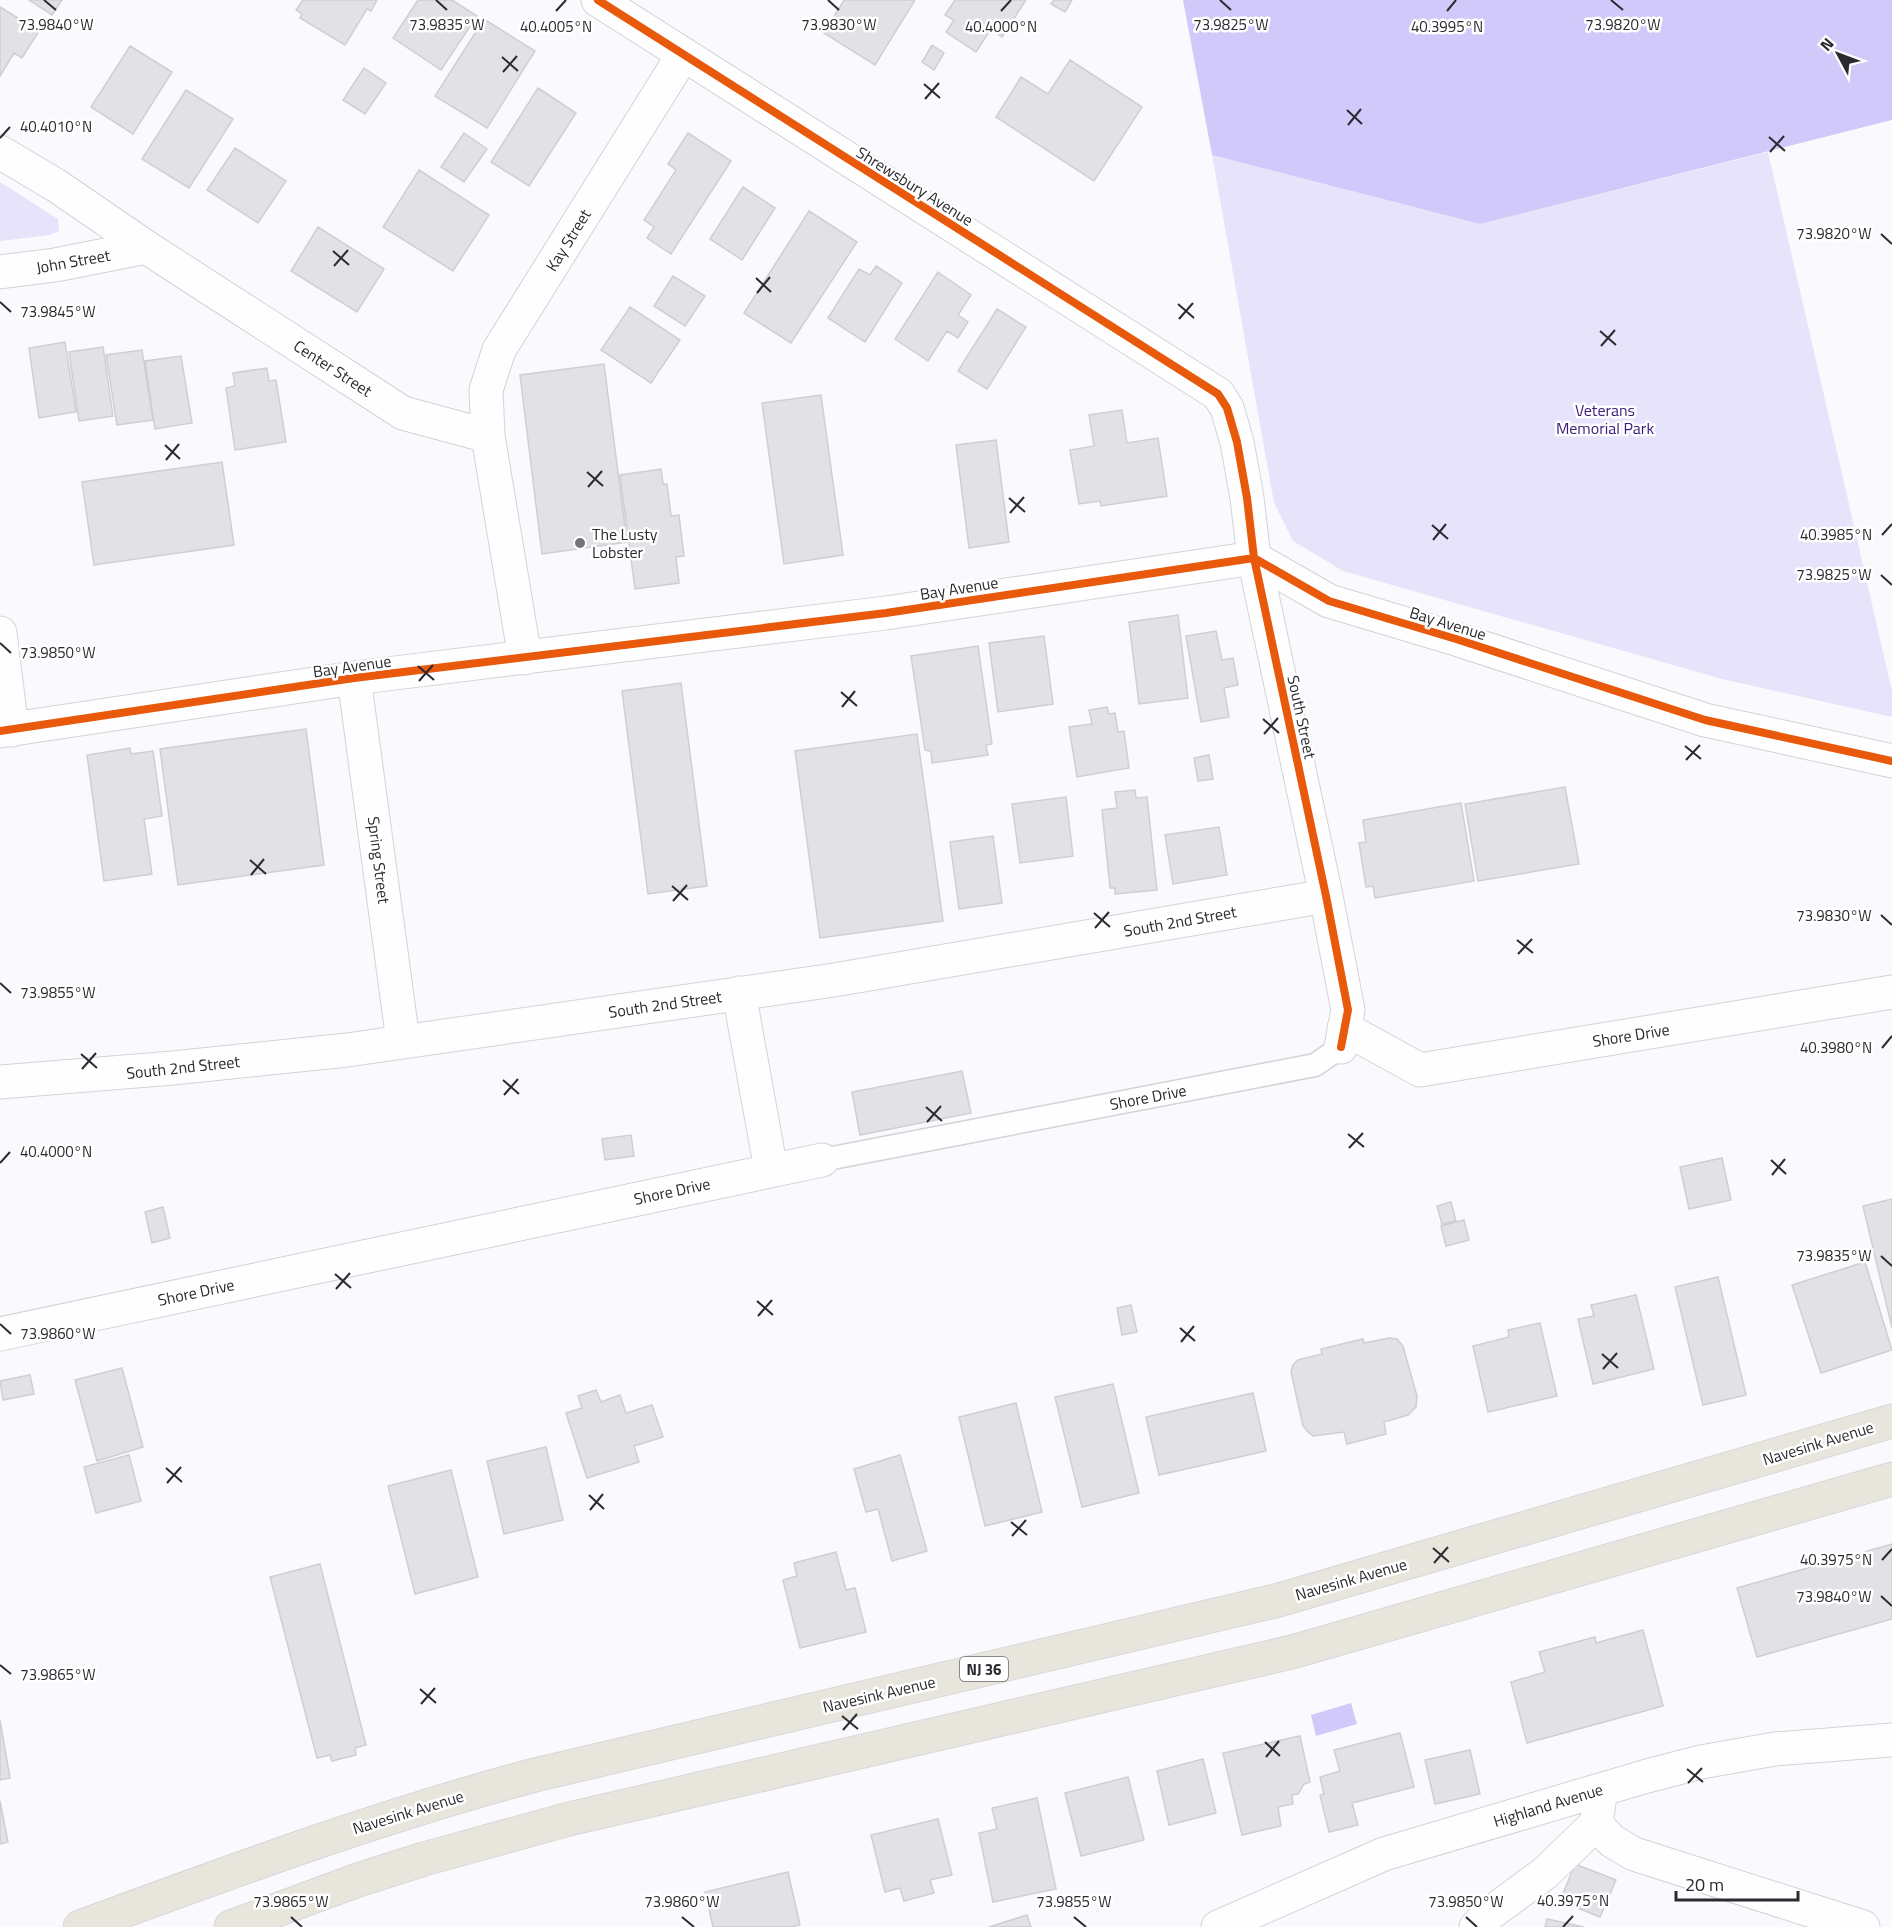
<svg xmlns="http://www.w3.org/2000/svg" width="1892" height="1927" viewBox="0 0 1892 1927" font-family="'Titillium Web',sans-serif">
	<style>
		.green { fill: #e6e3fb }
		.water { fill: #d1c9fa }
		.building { fill: #e2e2e6; stroke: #cfcfd3; stroke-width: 1.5 }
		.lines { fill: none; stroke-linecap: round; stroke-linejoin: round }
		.service-casing { stroke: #d3d3d7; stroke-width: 25 }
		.minor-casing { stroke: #d3d3d7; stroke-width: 35 }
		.tertiary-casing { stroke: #d3d3d7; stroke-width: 35 }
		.trunk-casing { stroke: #d7d7da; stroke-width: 35 }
		.service { stroke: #fefeff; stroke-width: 22 }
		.minor { stroke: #fefeff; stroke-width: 33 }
		.tertiary { stroke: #fefeff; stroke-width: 33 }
		.trunk { stroke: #e8e6dc; stroke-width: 33 }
		.cycleway-casing { stroke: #fff; stroke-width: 11 }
		.cycleway { stroke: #e8590c; stroke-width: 8 }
		.ticks { fill: none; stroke: #2b2a30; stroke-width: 2 }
		.poi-dot { fill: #737378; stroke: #fff; stroke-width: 2 }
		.labels { text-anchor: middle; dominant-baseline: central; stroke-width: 5; stroke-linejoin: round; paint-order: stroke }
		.shield { fill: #fff; stroke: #6b6a6e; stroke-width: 1.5 }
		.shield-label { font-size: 15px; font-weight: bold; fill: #2b2a30 }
		.street-label { font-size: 16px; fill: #2b2a30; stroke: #fff }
		.park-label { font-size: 16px; fill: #3c1b7d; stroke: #fff }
		.poi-label { font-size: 16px; fill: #2b2a30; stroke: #fff; text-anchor: start }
		.ticks-label { font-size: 15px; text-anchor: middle; fill: #2b2a30; stroke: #fff; stroke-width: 5; stroke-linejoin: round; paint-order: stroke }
	</style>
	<rect width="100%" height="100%" fill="#fafafe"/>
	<path class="green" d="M1768,152l124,539v26l-170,-38 -379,-108 -50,-30 -19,-38 -62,-348 268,69z
		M0,182l58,37 1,12 -9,4 -50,6z"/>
	<path class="water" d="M1183,0h709v120l-412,104 -268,-69z
		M1351,1703l6,21 -41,12 -5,-21z"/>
	<path class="building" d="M29,0h33l-10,15z
		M303,0h74l-6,11 -4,-2 -22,36 -45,-27 2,-4 -6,-4z
		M418,0h34l25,16 -36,54 -48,-32z
		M844,0h71l-40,65 -51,-32z
		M955,0h71l-24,37 -11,-8 -15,23 -30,-20 8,-12 -9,-5z
		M1054,0h18l-7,12 -14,-8z
		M0,7l39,24 -17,27 -8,-5 -14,23z
		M484,19l51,32 -48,77 -52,-32z
		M932,45l12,8 -10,17 -12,-8z
		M130,46l42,26 -39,62 -42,-27z
		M1070,60l72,47 -48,74 -98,-64 25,-40 27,17z
		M364,68l22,15 -21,31 -22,-14z
		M538,88l38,25 -47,73 -38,-24z
		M186,90l47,29 -44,69 -47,-29z
		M464,133l23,16 -23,33 -23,-15z
		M688,133l43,28 -60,93 -24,-16 7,-11 -10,-7 32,-50 -8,-6z
		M235,148l51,33 -28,42 -51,-33z
		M419,170l70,45 -36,56 -70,-44z
		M743,187l32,21 -33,52 -32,-21z
		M809,211l48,31 -66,101 -47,-30z
		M318,227l66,42 -27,43 -66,-41z
		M876,266l26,17 -37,59 -37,-24 31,-49 11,6z
		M938,272l33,23 -13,20 10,7 -10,16 -11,-7 -19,30 -33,-22z
		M673,276l32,20 -20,30 -31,-20z
		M630,307l50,33 -29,43 -50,-33z
		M997,309l29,18 -39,62 -29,-18z
		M65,342l11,70 -37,6 -10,-70z
		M103,347l10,69 -34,5 -10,-69z
		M142,350l11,70 -36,5 -11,-70z
		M181,356l11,67 -37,6 -10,-68z
		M604,364l23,178 -85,12 -22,-179z
		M267,368l2,13 7,-1 10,62 -51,8 -9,-62 9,-2 -2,-13z
		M821,395l22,160 -59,9 -22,-161z
		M1122,410l5,33 31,-5 9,58 -66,10 -1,-5 -21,3 -9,-54 24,-4 -5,-31z
		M996,440l13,102 -40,6 -13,-103z
		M222,462l12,83 -140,20 -12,-83z
		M661,469l2,15h4l4,32 8,-1 5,41 -8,1 3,26 -44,6 -15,-114z
		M1178,615l10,83 -49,6 -10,-82z
		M1216,631l6,29 11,-2 5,27 -14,3 5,29 -28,5 -15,-86z
		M1044,636l9,68 -55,8 -9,-69z
		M978,646l14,98 -6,1 2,10 -56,8 -1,-12 -6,-1 -14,-94z
		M681,683l26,203 -59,8 -26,-203z
		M1107,707l2,7 6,-1 3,19 6,-1 5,37 -52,9 -8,-50 23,-3 -3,-14z
		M306,729l18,136 -146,20 -18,-136z
		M917,734l26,187 -123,17 -25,-187z
		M130,748l1,6 22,-3 9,65 -18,3 8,55 -48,7 -17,-126z
		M1209,755l4,24 -15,2 -4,-23z
		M1565,787l14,77 -101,17 -13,-77z
		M1135,790l1,8 11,-1 10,93 -42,4v-6h-5l-8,-78 15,-2 -2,-16z
		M1066,797l7,59 -53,7 -8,-59z
		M1461,803l13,78 -99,17 -2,-12 -7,1 -7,-44 7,-1 -3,-22z
		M1219,827l8,48 -54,9 -8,-49z
		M993,836l9,67 -43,6 -9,-67z
		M962,1071l9,42 -111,22 -8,-43z
		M631,1135l3,21 -29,4 -3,-21z
		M1722,1158l9,42 -42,9 -9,-42z
		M1892,1199v129l-29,-122z
		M1451,1202l5,19 -14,3 -5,-18z
		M163,1207l7,31 -18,5 -7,-31z
		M1464,1220l5,20 -23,6 -5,-20z
		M1865,1262l27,88 -71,23 -29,-88z
		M1718,1277l28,118 -43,10 -28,-118z
		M1636,1295l18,74 -61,15 -15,-65 16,-3 -3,-11z
		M1131,1305l6,27 -15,3 -5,-27z
		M1540,1323l17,73 -69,16 -15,-66 36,-9 -1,-7z
		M1389,1338l8,1 6,7 14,50 -1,11 -8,8 -24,7 2,12 -39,10 -3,-12 -31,4 -5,-4 -5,-6 -12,-54 2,-7 5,-5 24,-6 -1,-5 42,-10 1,4z
		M122,1368l21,79 -46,14 -22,-81z
		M30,1375l4,19 -31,6 -3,-19z
		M1113,1384l26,109 -57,14 -27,-110z
		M596,1390l5,12 19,-7 6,18 26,-8 11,32 -29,9 5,16 -52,16 -21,-65 16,-5 -4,-12z
		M1253,1393l13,58 -107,24 -13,-58z
		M1016,1403l26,109 -57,14 -26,-109z
		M546,1447l17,73 -59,14 -17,-73z
		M129,1455l12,46 -45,12 -12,-46z
		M900,1455l27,96 -35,10 -14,-52 -12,3 -12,-43z
		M451,1470l27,107 -63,17 -27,-108z
		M1892,1544v75l-135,38 -20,-69z
		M836,1552l10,38 9,-2 11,44 -66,16 -17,-68 14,-4 -3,-13z
		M320,1564l46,181 -11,3 1,7 -24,6 -2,-6 -13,3 -47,-181z
		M1643,1630l20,76 -136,37 -16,-61 34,-10 -6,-20 56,-15 1,6z
		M0,1720l10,58 -10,2z
		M1400,1733l14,54 -62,16 6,22 -29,7 -9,-37 4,-1 -4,-17 20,-6 -6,-21z
		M1300,1736l10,46 -6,2 -6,10 -6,1 1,9 -15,3 3,19 -39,9 -19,-82z
		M1470,1750l10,44 -45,10 -10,-44z
		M1203,1759l13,54 -47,12 -12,-54z
		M1128,1777l16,63 -63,16 -16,-63z
		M1037,1798l19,91 -63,13 -14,-69 18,-4 -5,-21z
		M0,1801l8,41 -8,2z
		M938,1819l14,56 -22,5 4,13 -30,8 -4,-13 -15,4 -14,-57z
		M1575,1864l41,16 -16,37 -40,-16z
		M788,1872l12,53 -10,2h-77l-8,-35z
		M1027,1915l4,12h-42z
		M1547,1919l37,8h-39z"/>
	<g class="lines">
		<defs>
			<path id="service" d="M822,1160l493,-95 26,-18"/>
			<path id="minor" d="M598,0l620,394 9,14 10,34 10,56 7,60 72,338 22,114 -7,37
				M0,152l57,34 89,61 257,166 85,23 37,222
				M0,272l55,-7 91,-18
				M488,436l-2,-46 13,-40 184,-295
				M0,633l12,97
				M354,678l49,363
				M739,993l32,177
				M1344,1028l76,42 472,-78
				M0,1082l173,-14 174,-18 487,-70 492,-84
				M0,1334l822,-174
				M1596,1824l16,17 22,13 229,73
				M1218,1927l166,-73 263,-78 54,-14 74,-13 117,-9
				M1476,1927l12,-12 57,-42 51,-49 3,-21"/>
			<path id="tertiary" d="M0,731l354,-53 532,-65 368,-55 75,43 127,38 249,81 187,41"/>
			<path id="trunk" d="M80,1927c150,-55 300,-111 455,-152l744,-175 613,-179
				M231,1927l127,-47 66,-21 145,-40 723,-167 600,-173"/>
		</defs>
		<use href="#service" class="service-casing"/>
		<use href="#minor" class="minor-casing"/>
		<use href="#tertiary" class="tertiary-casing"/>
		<use href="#trunk" class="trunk-casing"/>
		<use href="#service" class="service"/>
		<use href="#minor" class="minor"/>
		<use href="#tertiary" class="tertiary"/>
		<use href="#trunk" class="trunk"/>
		<defs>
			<path id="cycleway" d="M598,0l620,394 9,14 10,34 10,56 7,60 72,338 22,114 -7,37
				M0,731l354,-53 532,-65 368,-55 75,43 127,38 249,81 187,41"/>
		</defs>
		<use href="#cycleway" class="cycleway-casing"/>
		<use href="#cycleway" class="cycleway"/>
	</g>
	<path class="ticks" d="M44,0l12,10M436,0l11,10M828,0l11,10M1220,0l11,10M1611,0l12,10M556,11l10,-11M1001,11l10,-11M1447,11l9,-11M502,57l16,14M503,72l14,-16M924,84l16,14M925,99l14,-16M1347,110l15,14M1348,125l13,-16M1769,137l16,14M0,138l10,-11M1770,152l14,-16M1881,234l11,10M333,251l16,14M334,266l14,-16M756,278l15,14M757,293l13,-16M0,302l11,10M1178,304l16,14M1179,319l14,-16M1600,331l16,14M1601,346l14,-16M165,445l15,14M166,460l13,-16M587,472l16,14M588,487l14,-16M1009,498l16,14M1010,513l14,-16M1432,525l16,14M1882,535l10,-11M1433,540l13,-16M1881,575l11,10M0,643l11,10M418,666l16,14M419,681l14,-16M841,692l16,14M842,707l13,-16M1263,719l16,14M1264,734l14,-16M1685,746l16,13M1686,760l14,-15M250,860l16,14M251,875l13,-16M672,886l16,14M673,901l14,-16M1094,913l16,14M1881,915l11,10M1095,928l14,-16M1517,940l16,13M1518,954l14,-15M0,983l11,10M1882,1048l10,-12M81,1054l16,14M82,1069l14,-16M503,1080l16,14M504,1095l14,-16M926,1107l16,14M927,1122l14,-16M1348,1134l16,13M1349,1148l14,-15M1771,1160l15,14M0,1163l10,-11M1772,1175l13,-16M1881,1256l11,10M335,1274l16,14M336,1289l14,-16M757,1301l16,14M758,1316l14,-16M0,1324l11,10M1180,1328l15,13M1181,1342l13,-16M1602,1354l16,14M1603,1369l14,-16M166,1468l16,14M167,1483l14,-16M589,1495l15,14M590,1510l13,-16M1011,1522l16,13M1012,1536l14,-16M1433,1548l16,14M1882,1560l10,-11M1434,1563l14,-16M1881,1596l11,10M0,1665l11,9M420,1689l16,14M421,1704l14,-16M842,1716l16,13M843,1730l14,-16M1265,1742l15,14M1266,1757l13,-16M1687,1769l16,13M1688,1783l14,-15M291,1917l11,10M682,1917l12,10M1074,1917l12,10M1466,1917l11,10M1563,1927l10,-11"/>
	<circle class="poi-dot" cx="580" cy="543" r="6"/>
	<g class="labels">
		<rect class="shield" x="960" y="1657" width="48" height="24" rx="4.5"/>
		<g class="shield-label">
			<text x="984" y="1669">NJ 36</text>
		</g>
		<g class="street-label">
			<text transform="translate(915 186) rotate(32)">Shrewsbury Avenue</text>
			<text transform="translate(568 240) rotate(-58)">Kay Street</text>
			<text transform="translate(73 261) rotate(-10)">John Street</text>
			<text transform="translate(333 368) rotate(33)">Center Street</text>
			<text transform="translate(959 588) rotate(-9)">Bay Avenue</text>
			<text transform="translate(1448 623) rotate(17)">Bay Avenue</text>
			<text transform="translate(352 666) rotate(-8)">Bay Avenue</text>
			<text transform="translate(1302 717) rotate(78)">South Street</text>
			<text transform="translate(379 860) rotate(83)">Spring Street</text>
			<text transform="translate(1180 921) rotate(-10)">South 2nd Street</text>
			<text transform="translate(665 1004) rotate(-8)">South 2nd Street</text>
			<text transform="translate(1631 1035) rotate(-9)">Shore Drive</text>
			<text transform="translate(183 1067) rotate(-6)">South 2nd Street</text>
			<text transform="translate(1148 1097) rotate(-11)">Shore Drive</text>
			<text transform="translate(672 1191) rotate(-12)">Shore Drive</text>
			<text transform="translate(196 1292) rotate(-12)">Shore Drive</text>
			<text transform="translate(1818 1443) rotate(-17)">Navesink Avenue</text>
			<text transform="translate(1351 1579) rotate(-16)">Navesink Avenue</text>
			<text transform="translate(879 1694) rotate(-13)">Navesink Avenue</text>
			<text transform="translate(1548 1805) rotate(-17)">Highland Avenue</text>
			<text transform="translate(408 1812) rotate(-17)">Navesink Avenue</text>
		</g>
		<g class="park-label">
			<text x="1605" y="410">Veterans<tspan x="1605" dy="18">Memorial Park</tspan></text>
		</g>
		<g class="poi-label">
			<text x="592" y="534">The Lusty<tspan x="592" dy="18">Lobster</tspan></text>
		</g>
	</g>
	<g class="ticks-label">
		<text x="56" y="30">73.9840°W</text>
		<text x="839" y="30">73.9830°W</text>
		<text x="447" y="30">73.9835°W</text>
		<text x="1231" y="30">73.9825°W</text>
		<text x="1623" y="30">73.9820°W</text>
		<text x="556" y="32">40.4005°N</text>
		<text x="1001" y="32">40.4000°N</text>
		<text x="1447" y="32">40.3995°N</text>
		<text x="56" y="132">40.4010°N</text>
		<text x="1834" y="239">73.9820°W</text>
		<text x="58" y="317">73.9845°W</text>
		<text x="1836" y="540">40.3985°N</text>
		<text x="1834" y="580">73.9825°W</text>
		<text x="58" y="658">73.9850°W</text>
		<text x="1834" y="921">73.9830°W</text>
		<text x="58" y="998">73.9855°W</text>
		<text x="1836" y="1053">40.3980°N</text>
		<text x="56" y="1157">40.4000°N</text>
		<text x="1834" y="1261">73.9835°W</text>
		<text x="58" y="1339">73.9860°W</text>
		<text x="1836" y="1565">40.3975°N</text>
		<text x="1834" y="1602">73.9840°W</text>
		<text x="58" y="1680">73.9865°W</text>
		<text x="1573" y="1906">40.3975°N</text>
		<text x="291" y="1907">73.9865°W</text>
		<text x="682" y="1907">73.9860°W</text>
		<text x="1074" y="1907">73.9855°W</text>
		<text x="1466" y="1907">73.9850°W</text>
	</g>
	<g transform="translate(1838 54) rotate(311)" stroke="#ffffff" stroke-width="4.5" paint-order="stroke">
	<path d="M0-4.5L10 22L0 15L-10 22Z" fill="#2b2a30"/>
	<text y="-9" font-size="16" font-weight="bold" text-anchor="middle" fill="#2b2a30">N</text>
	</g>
	<path d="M1676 1891v9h122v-9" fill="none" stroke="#2b2a30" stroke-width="3"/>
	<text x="1685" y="1891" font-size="18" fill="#2b2a30" stroke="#ffffff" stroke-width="4.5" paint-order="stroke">20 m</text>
</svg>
